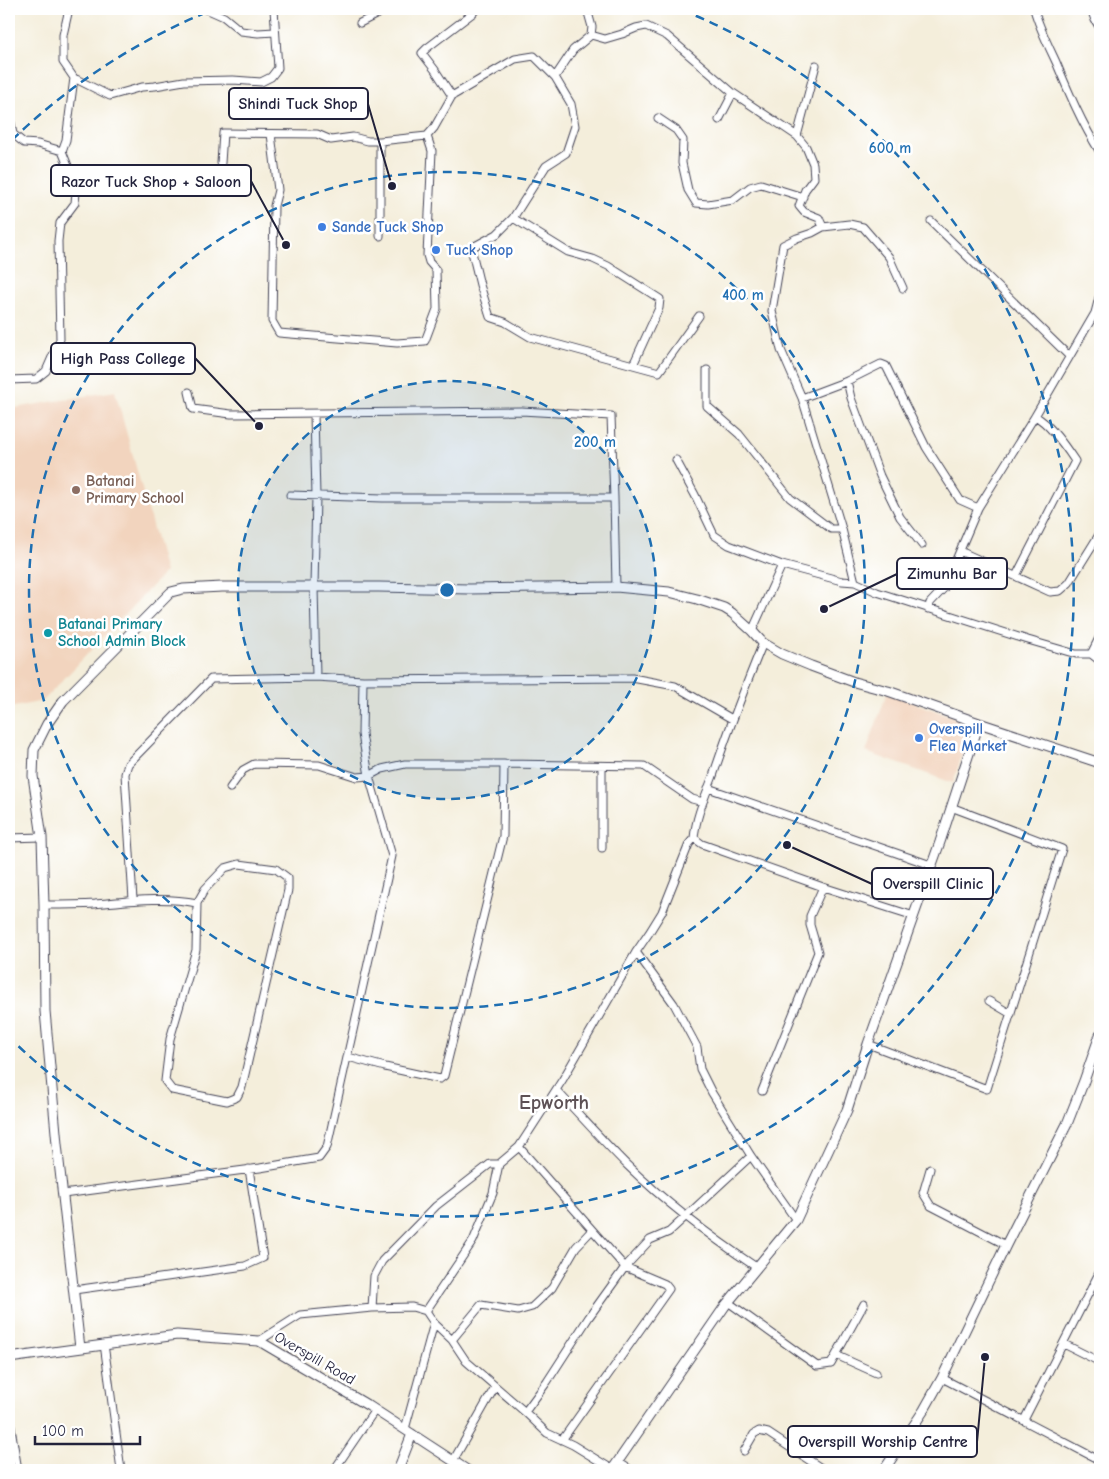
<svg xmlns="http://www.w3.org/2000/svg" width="1109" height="1479" viewBox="0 0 1109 1479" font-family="'Comic Neue',sans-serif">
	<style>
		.built { fill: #f2d4be }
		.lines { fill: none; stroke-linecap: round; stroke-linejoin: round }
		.minor-casing { stroke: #424153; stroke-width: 9 }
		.tertiary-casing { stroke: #424153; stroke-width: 11 }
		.minor { stroke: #fff; stroke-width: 7 }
		.tertiary { stroke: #fff; stroke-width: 9 }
		.ring { fill: none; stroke: #1f6fb2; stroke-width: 2.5; stroke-dasharray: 9 6 }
		.shop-dot { fill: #3f7fe0; stroke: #fff; stroke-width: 2 }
		.education-dot { fill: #8d6e63; stroke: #fff; stroke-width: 2 }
		.culture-dot { fill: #0f9aa8; stroke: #fff; stroke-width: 2 }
		.labels { text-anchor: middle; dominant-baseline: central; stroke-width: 5; stroke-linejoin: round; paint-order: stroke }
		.shop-label { font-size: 15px; font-weight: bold; fill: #366cbe; stroke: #fff; text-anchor: start }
		.education-label { font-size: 15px; font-weight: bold; fill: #785e54; stroke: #fff; text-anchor: start }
		.culture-label { font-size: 15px; font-weight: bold; fill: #0d838f; stroke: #fff; text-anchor: start }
		.street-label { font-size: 15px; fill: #22223b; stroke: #fff }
		.district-label { font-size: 20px; font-weight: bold; fill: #5d5155; stroke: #fff }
		.centre { fill: #1f6fb2; stroke: #fff; stroke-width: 2.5 }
		.ring-label { font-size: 15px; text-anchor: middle; font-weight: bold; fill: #1f6fb2; stroke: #fff; stroke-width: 5; stroke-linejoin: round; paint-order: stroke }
		.leader { fill: none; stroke: #22223b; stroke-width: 2 }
		.callout-dot { fill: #22223b; stroke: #fff; stroke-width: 2 }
		.callout { fill: #fff; stroke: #22223b; stroke-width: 2 }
		.callout-label { font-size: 16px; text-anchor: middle; font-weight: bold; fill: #22223b }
	</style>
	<rect width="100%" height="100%" fill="#fff"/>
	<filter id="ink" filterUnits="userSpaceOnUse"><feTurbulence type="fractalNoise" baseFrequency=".02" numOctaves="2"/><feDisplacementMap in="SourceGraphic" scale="10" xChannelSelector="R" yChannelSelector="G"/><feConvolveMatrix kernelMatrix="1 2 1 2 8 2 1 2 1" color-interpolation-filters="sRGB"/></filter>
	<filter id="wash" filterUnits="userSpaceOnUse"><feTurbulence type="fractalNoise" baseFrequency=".0096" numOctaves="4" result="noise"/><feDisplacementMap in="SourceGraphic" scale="20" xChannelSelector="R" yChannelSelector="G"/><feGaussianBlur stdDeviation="1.12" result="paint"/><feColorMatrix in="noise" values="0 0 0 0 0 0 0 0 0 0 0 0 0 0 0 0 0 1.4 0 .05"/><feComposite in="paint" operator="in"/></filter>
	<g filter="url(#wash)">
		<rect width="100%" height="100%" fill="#f4eedb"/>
		<path class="built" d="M115,391l50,181 -122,129 -34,7v-299z
			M887,693l85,31 -19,59 -87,-31z"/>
	</g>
	<g filter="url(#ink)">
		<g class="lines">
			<defs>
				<path id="minor" d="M206,9l18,8 17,14 17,2 17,-1
					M1034,9c5,18 14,36 22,53 13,31 26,62 44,90
					M1091,9l4,11 5,8
					M360,23l27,-14
					M591,35l14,4 17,-5 14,-6 10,-2 21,10 66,57 64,43 9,11 7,17 1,14 -9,12 -6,16 5,6 15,6 4,9
					M555,77l18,-27 18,-15 1,-8 -5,-18
					M74,78l36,18 32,-9 13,-1 29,-5 49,-1 28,2 10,-5 7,-9 -4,-59
					M452,96l-17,-26 -13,-17 5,-5 46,-35 3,-4
					M9,114l4,20 11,9 14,1 24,7
					M658,118l18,12 7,10 -1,23 6,27 8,13 12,1 25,-4 17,-13 11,-3 42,13
					M719,120l14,-27
					M271,134l7,56 -4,16 -2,115 7,12 118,10 28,-2 12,-32 -1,-39 -7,-8 -2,-7 5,-104 -5,-15
					M797,136l19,-71
					M221,163l2,-30 94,1 14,6 22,-3 15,4h12l47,-5 7,-8 18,-32 63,-37 19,-3 21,21 16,27 4,22 -9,27 -20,13 -33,52 -16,16 -26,14 9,37 10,32 15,5 25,15 129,35 40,-56
					M513,218l55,34 25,7 15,7 52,33 -1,9 -26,57
					M931,221l138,135
					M380,236v-95
					M707,370v36l32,28 51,64 41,31h11
					M9,380l27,-1 10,-8 14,-32 -2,-98 2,-18 15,-20 1,-11 -8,-26 -6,-15 4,-11 8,-62 -11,-16v-27l6,-26
					M847,381l4,17 29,78 20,41 22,28
					M189,392l4,17 38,5 290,-3 90,5 3,82
					M802,398l45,-17 34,-17 5,2 40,81 34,53 18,8
					M314,414l2,82 -2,91 2,90
					M676,460l19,35 19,40 15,10 53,20 60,16 13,1 22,10 151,48 48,14h15l9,7
					M290,495l93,3h231l2,89
					M960,551l90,41 10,-1 9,-8 31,-50
					M1016,576l59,-115c-10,-15 -25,-37 -40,-45
					M855,582l-13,-53 -40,-131 -21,-48 -9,-39 11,-66 14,-7 15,-5 11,-6 26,-3 14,3 26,30 14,31
					M928,609l2,-6 14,-15 34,-80 57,-92 60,-103 5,-19
					M752,631l30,-66
					M763,643c-18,44 -35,88 -50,133 -8,21 -17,40 -19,62l8,6 121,43 91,29
					M1091,654l9,-18
					M230,788l13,-18 11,-6 65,1 38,12 12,-1 13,-7 23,-5h99l140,2 48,33 11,3
					M708,788l223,77
					M9,838l33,-1
					M602,848v-82
					M239,864l37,5 12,9v12l-46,197 -5,10 -10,4 -55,-11 -7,-9 5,-42 26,-89 1,-47 8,-14 20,-21z
					M133,900l-8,-126 3,-10 83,-85 105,-2 47,3 269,-2 43,8 57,33
					M44,905c17,0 34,0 51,-1 34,-3 68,-8 102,-1
					M636,952l38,52 23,43 3,22 12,24 39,63 45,64
					M989,1001l22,13
					M868,1044l119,45 75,-240 -111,-42
					M348,1057l37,10 55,12 4,-3 59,-240 1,-72
					M556,1090c24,25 47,51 71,75 39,38 84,72 129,102
					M762,1091l56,-139 -8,-27v-9l13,-29
					M519,1147l106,120 40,17 4,5 -107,151
					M930,1169l-7,24 8,13 75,39
					M63,1194l197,-26 59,-10 8,-11 65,-291 -23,-80 -7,-42 1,-54
					M74,1290l171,-24 18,-8 -14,-89
					M728,1302l89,64 14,-2 33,-60
					M372,1308l2,-32 8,-15 54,-55 54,-42h9
					M434,1323l18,17 14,21 59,51 22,21 26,12 39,24
					M452,1340l29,-35 37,6 14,-4 20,-19 24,-41 16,-17
					M259,1341l41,-26 72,-7 40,-1 14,4 47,-70 20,-48 6,-29 20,-17 44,-68 73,-127 13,-19 13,-21 27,-68 5,-6
					M104,1344l17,126
					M1064,1344l36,18
					M836,1355l40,18
					M942,1378l157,82 -2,10
					M525,1412l22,-30 42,-65 36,-50 25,-27 19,-8 82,-76
					M9,1416l9,54
					M1024,1420l76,-149
					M405,1429l29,-106 -8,-12
					M744,1451l10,-17 5,-3 9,2 56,37
					M453,1461l42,-74
					M618,1462l13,8
					M334,1470l41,-60"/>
				<path id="tertiary" d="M80,1348l-23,-204 -12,-133 -1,-106 -2,-68 -9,-61 1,-26 13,-26 16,-23 108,-109 12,-3 39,-2h157l90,2 147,-2 53,5 28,7 27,9 8,5 20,18 11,12 19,11 29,12 43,16 34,9 91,32 121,40
					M9,1358l168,-23 82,6 110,65 98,64
					M398,1470l14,-36
					M612,1470l113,-164 71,-86 51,-110 21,-66 72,-202 39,-119
					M884,1470l40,-60 18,-32 64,-133 61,-121 17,-43 16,-46"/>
			</defs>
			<use href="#minor" class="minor-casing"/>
			<use href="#tertiary" class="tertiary-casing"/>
			<use href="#minor" class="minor"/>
			<use href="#tertiary" class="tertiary"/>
		</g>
	</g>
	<circle cx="447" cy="590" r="209" fill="#1f6fb2" fill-opacity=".12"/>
	<g class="ring">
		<circle cx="447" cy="590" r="209"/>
		<circle cx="447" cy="590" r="418"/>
		<path d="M12 140A626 626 0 0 1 212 10M682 10A626 626 0 1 1 12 1040"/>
	</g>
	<g class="shop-dot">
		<circle cx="322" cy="227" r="5"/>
		<circle cx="436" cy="250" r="5"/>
		<circle cx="919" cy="738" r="5"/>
	</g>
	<circle class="education-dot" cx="76" cy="490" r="5"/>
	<circle class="culture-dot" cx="48" cy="633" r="5"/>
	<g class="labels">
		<g class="shop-label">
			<text x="332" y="227">Sande Tuck Shop</text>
			<text x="446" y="250">Tuck Shop</text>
			<text x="929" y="729">Overspill<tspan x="929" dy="17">Flea Market</tspan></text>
		</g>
		<g class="education-label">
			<text x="86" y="481">Batanai<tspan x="86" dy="17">Primary School</tspan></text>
		</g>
		<g class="culture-label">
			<text x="58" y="624">Batanai Primary<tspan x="58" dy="17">School Admin Block</tspan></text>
		</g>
		<g class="street-label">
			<text transform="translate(315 1358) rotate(30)">Overspill Road</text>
		</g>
		<g class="district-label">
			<text x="554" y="1102">Epworth</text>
		</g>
	</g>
	<circle cx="447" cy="590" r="8" class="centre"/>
	<g class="ring-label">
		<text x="890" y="153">600 m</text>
		<text x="743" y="300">400 m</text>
		<text x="595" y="447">200 m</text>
	</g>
	<path class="leader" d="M392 186L368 104M286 245L251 181M259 426L195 358M824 609L897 574M787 845L872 884M985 1357L977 1442"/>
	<g class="callout-dot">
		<circle cx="392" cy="186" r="5"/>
		<circle cx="286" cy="245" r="5"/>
		<circle cx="259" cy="426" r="5"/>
		<circle cx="824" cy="609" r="5"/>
		<circle cx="787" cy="845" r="5"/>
		<circle cx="985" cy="1357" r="5"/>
	</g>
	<g class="callout">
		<rect x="229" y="88" width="139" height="31" rx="5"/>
		<rect x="51" y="165" width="200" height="31" rx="5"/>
		<rect x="51" y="343" width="144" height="31" rx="5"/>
		<rect x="897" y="558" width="110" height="31" rx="5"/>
		<rect x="872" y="868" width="121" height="31" rx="5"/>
		<rect x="788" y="1426" width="189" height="31" rx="5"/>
	</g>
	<g class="callout-label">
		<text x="298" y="109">Shindi Tuck Shop</text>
		<text x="151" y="187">Razor Tuck Shop + Saloon</text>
		<text x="123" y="364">High Pass College</text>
		<text x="952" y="579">Zimunhu Bar</text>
		<text x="933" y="889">Overspill Clinic</text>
		<text x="883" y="1447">Overspill Worship Centre</text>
	</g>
	<rect width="1109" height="1479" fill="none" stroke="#fff" stroke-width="30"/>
	<path d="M35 1436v8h105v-8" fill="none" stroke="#22223b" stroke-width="2.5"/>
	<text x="42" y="1436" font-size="15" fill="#22223b" stroke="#ffffff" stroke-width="4" paint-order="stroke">100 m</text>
</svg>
